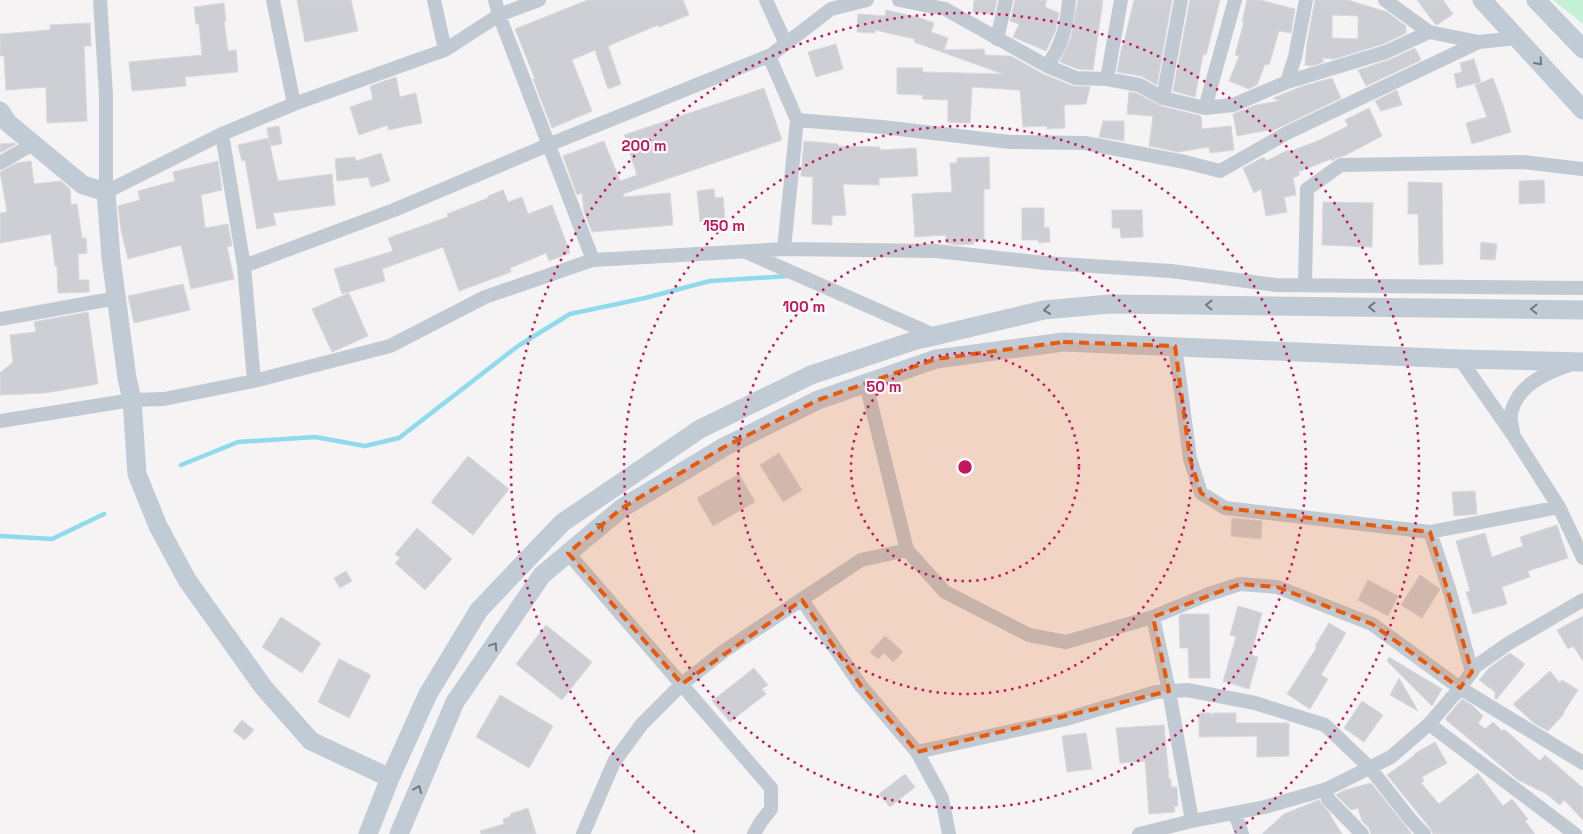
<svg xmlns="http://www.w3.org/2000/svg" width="1583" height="834" viewBox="0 0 1583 834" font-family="'Space Grotesk',sans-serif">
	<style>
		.green { fill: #c3f1d5 }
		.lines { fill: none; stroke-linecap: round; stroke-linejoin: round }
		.stream { stroke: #90daee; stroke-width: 4.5 }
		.building { fill: #cdcfd5; stroke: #d7d9de; fill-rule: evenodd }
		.street { stroke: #c1cad2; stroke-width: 14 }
		.secondary { stroke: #c1cbd6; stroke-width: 19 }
		.oneway { stroke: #6e7984 }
		.marked { fill: #e8590c; fill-opacity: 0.2; stroke: #e8590c; stroke-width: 4; stroke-dasharray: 10 6; stroke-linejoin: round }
		.ring { fill: none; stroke: #c2185b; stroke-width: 2.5; stroke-dasharray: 2.5 5 }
		.centre { fill: #c2185b; stroke: #fff; stroke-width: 2.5 }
		.ring-label { font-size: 15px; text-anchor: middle; font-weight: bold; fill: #c2185b; stroke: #fff; stroke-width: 4.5; stroke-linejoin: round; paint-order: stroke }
	</style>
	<rect width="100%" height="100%" fill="#f5f3f3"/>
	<path class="green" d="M1553,0h30v24z"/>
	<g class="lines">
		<path class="stream" d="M181,465l57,-23 77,-5 50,9 34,-8 119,-92 52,-32 75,-16 65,-17 79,-5
			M0,536l52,3 52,-25"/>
	</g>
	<path class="building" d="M297,0h54l7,31 -53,11z
		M588,0h95l6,15 -30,12 -1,-2 -50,21 13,38 -13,5 -13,-39 -23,10 20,51 -40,17 -19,-49h2l-20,-50z
		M974,0h23l-3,14 -21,-2z
		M1015,0h32l-2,7 14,6 -4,19 -9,19 -33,-14 6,-13 -9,-3z
		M1078,0h25l-10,70 -15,-1 -18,-7 11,-25z
		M1134,0h38l-15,85 -16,-9 -24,-4 5,-26h1z
		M1190,0h30l-14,55 -3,-1 -8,43 -22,-6z
		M1247,0h13l35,9 -4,24 -12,-2 -10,34 -4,-1 -8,21 -8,4 -20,-8 10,-25 -4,-1 9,-33h-2z
		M1315,0h33l39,12 19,14v7l-23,11 -49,15 -12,-1 2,4 -13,4 -6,-1 2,-22zM1332,15l26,1v23l-26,-1z
		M1417,0h26l10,14 -16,11 -2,-1z
		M224,3l2,18h-2l4,30 8,-1 2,22 -53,5 1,9 -54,5 -3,-29 73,-7 -3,-31h-3l-2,-17z
		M886,10l31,7 17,6 -3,9 17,6 -4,12 40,-1 1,6 26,1 32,18 30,12 17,1 -4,17 -22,1 1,23 -18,1v-3l-24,1 -3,-37 -48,-3 -2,36 -22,-1v-22l-26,-1 1,-4 -26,-1v-26h26l-1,4 81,2 -89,-32 1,-3 -40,-9v3l-18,-1 1,-18 27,2z
		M90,23l1,23h-7l3,75 -40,2 -1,-36 -40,3 -2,-34h-4v-22l50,-4v-5z
		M836,44l7,25 -27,8 -8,-25z
		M1415,48l6,12 -55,26 -8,-16 31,-10z
		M1474,59l7,23 -24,6 -3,-14 8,-2 -2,-9z
		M396,77l4,20 16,-4 6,30 -34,7v-5l-29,10 -9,-28 23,-8 -3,-13z
		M1332,78l9,20 -71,34 -1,-2 -32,6 -4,-22 23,-9 23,-4 -6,-3 30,-12z
		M1493,78l11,30 7,24 -39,12 -6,-21 21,-6 -12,-32z
		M764,88l18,52 -159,54 1,3 46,-4 3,32 -81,7 -8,-20 -2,-19 -5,2 -14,-39 41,-15 16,40 17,-6 -13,-40z
		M1397,90l5,15 -21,6 -6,-10z
		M1129,92l7,1 25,13 40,10 1,13 29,-3 3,24 -24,3 -1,-6 -31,5 -29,-6 4,-30 -26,-2z
		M1369,108l13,28 -38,20 -8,2 -4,3 -1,-2 -33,13 2,3 -7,3 3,17 -12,2 3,15 -21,4 -5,-27 -7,4 -11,-25 21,-11 2,4 22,-11 1,2 33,-13 26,-13 -3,-6z
		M1103,121h21v20l-25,-4z
		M279,126l3,18 -12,2 -3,-18z
		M268,138l10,43 54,-7 3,31 -62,8 3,12 -19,4 -12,-69 -3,1 -4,-16z
		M804,141l34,3v2l42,1v3l36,-2 2,28 -39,2v7l-36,-1 3,31 -14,1v9l-20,-1 1,-47 -12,-1z
		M14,143l2,1 -16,9v-9z
		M381,153l9,28 -19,6 -3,-10 -31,4 -2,-22 20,-2 1,4z
		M989,157l1,32h-6v51h-10v4l-16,1 -12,-2v-8l-31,2 -3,-43 40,-2 -2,-29h7v-5z
		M31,161l3,23 27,-3 9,8 1,16 6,-1 5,34h4l1,15 -9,1 1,26h10v12l-31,1 -1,-27h-2l-4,-32 -51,9v-30l7,-1 -7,-40 17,-9z
		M218,161l4,29 -21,5 4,33 23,-4 4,22 -5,1 7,32 -43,10 -10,-44 -53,14 -7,-29 -3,-24 22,-6 -2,-9 37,-10 -2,-9z
		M1544,180l1,23 -26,1v-23z
		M1408,182l34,1 1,81 -24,1 -1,-51h-10z
		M714,189l1,9 8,-1 2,23 -25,2 -3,-31z
		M503,190l5,12 14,-5 6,17 24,-9 18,48 -21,8 -3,-8 -36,15 1,4 -52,19 -16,-44 -61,22 3,12 -43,13 -8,-25 59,-18 -5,-13 60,-21 -1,-3 41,-16v-2z
		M1323,202l50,1 -1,44 -50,-2z
		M1022,208h22v20l5,-1 1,15 -11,1 -1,-3h-16z
		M1112,210h30l1,27 -22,1 -1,-10h-8z
		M1481,242l16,2 -2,16 -15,-1z
		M183,284l7,26 -56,13 -6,-27z
		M349,293l19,43 -36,16 -20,-43z
		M88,312l10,72 -53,9 -45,2v-22l13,-11 -3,-27 26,-3 -2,-10z
		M779,453l23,37 -19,12 -23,-37z
		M468,456l41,33 -36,46 -42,-33z
		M739,474l16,28 -42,24 -16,-28z
		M1475,491l2,23 -23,2 -2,-24z
		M1232,518l30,3 -1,18 -30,-3z
		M1557,525l11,33 -40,13 2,6 -28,10 5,17 -34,10 -7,-22 4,-1 -14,-50 29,-8 7,24 31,-11 -3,-9z
		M417,528l35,31 -27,31 -30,-27 5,-5 -5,-4z
		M346,571l6,10 -12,7 -6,-10z
		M1420,575l20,14 -18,29 -21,-13z
		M1368,580l30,16 -10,20 -30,-16z
		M1238,606l24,7 -11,42 7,2 -9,32 -26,-8 13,-44 -6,-2z
		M1182,614h27l1,64h-21l-1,-30h-8l-1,-32z
		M1583,616v45l-10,-15 -5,3 -11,-19z
		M281,617l40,26 -19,30 -40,-26z
		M1329,623l17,10 -25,42 7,4 -18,30 -23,-15 30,-47 -2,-1z
		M546,625l46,37 -30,38 -46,-36z
		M885,636l18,16 -10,10 -9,-9 -6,6 -8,-7z
		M1510,653l15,11 -29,36 -1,-1v-7l-16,-12 10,-12z
		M1389,657l53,32 -10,17 -45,-45z
		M339,659l32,16 -22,43 -31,-16z
		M754,668l14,17 -6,4 4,5 -36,28 -18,-21z
		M1550,671l10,12 2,-3 16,10 -15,23 1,1 -16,17 -14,-8 -21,-19z
		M1399,678l19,33 -28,-16z
		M500,695l53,31 -24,42 -53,-31z
		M1462,699l11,7 10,10 -5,7 7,6 8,-7 9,9 2,-2 36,32 5,-6 38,33v32l-19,-20 -4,5 -15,-12 -27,-13 -73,-61z
		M1362,701l21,14 -19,27 -20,-14z
		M1199,713h12l1,4 1,-4h23v10h53v33l-32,1v-21l-58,1z
		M242,720l12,10 -9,10 -12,-9z
		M1164,725l5,54h2v8h6l1,19h-4l1,6 -26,2 -4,-53 -25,2 -4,-35z
		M1086,733l6,36 -25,3 -5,-36z
		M1435,742l12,21 -25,14 2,4 -3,2 18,21 39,-31 25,33 9,-7 16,20 -3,2 10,13h-102l-3,-6 -43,-53 28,-20 -1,-1z
		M905,774l10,13 -25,20 -11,-13z
		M1371,783l40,50v1h-40l-2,-6 -7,-7 -4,-13 -7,2 -15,-15 9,-5z
		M1319,800l12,15h-1l12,19h-80l22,-20z
		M528,808l8,26h-55l-1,-3 24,-7 -1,-5 8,-3 -1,-2z"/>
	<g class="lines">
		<path class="street" d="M100,0l6,95v97l116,-58 72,-30 151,-54 54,-35 40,-15
			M273,0l21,104
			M434,0l11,50
			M495,0l4,15 94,245
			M766,0l20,44
			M899,0l46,9 102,57 29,12 31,1 32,6 24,13 42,10 28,-3 54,-23 99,-30 43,-20 50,10
			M1385,0l44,32
			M997,39l9,-39
			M769,56l28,64 85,7 128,15 75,1 100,19 35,9 67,-38 192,-91 38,-4
			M1047,66c15,-20 20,-41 22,-66
			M1107,79l14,-79
			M1287,82l8,-25 11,-57
			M1163,98l18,-98
			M1205,108l30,-108
			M222,134l22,132 10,115
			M0,163l33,-19
			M784,249l13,-129
			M746,252l190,84
			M244,266l150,-56 154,-65 223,-90 60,-46 36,-9
			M1305,285l2,-96 34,-24 182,-3 60,7
			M0,319l117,-21
			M1175,346l15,113 11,34 24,15 205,24 129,-25
			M1460,359l53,76 46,72 24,51
			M866,384l41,166
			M0,421l132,-21 32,-1 90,-18 136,-35 95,-49 108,-37 191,-11 152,2 109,12 126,8 105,14 307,3
			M1513,432c-1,-6 -3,-13 -2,-19 7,-28 34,-40 58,-48
			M1430,532l20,60 22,80
			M568,553l203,235v21l-11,14 -6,11
			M802,600l59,86 56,66 25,46 7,36
			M1153,617l56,-23 31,-10 37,3 95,37 88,64 123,75
			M1429,724l146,110
			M917,752l149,-33 90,-27 31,-2 68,13 70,22 45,43 40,51 14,15
			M1327,789l1,10 34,35
			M1235,813l7,21
			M583,834l31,-72 28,-38 40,-40 42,-33 137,-91 46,-10 38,42 84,43 37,7 87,-25 16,74 23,130 73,-14 62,-18 64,-32 38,-33 31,-36 16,-22 33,-23 74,-43
			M1139,834l53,-13"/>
		<path class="secondary" d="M1482,0l101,110
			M1536,0l47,49
			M0,111l8,12 75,62 23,7 5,66 16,120 5,22 5,74 21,52 29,54 77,108 47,53 79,37
			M368,834l22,-56 38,-84 51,-84 83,-87 138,-94 111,-54 102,-34 131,-31 66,-6 473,6
			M399,834l56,-132 87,-127 80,-67 102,-61 94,-47 118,-41 127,-17 397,17 123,3"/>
	</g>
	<defs><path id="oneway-chevron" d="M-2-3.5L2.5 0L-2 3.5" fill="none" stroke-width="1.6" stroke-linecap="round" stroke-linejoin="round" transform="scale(1.25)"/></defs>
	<g class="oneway">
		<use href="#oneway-chevron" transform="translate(1539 62) rotate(48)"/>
		<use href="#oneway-chevron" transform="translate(1209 305) rotate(-179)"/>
		<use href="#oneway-chevron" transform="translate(1372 307) rotate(-179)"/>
		<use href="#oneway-chevron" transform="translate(1534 309) rotate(-179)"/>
		<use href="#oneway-chevron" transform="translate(1047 310) rotate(172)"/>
		<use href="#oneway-chevron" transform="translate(738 440) rotate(-26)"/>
		<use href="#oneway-chevron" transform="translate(601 526) rotate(-40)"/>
		<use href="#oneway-chevron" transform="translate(494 646) rotate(-56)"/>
		<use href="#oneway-chevron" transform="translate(418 789) rotate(-67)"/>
	</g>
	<path class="marked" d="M1063,342l112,4 15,113 11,34 24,15 205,24 42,140 -12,16 -88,-64 -95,-37 -37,-3 -87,33 16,74 -252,61 -56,-66 -59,-86 -120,84 -114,-131 54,-45 102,-61 94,-47 118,-41z"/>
	<g class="ring">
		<circle cx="965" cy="467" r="114"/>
		<circle cx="965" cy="467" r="227"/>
		<circle cx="965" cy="467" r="341"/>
		<path d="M695 832A454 454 0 1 1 1235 832"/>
	</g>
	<circle cx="965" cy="467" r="8" class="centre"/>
	<g class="ring-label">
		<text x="644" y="151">200 m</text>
		<text x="724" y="231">150 m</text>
		<text x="804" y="312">100 m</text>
		<text x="884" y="392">50 m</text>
	</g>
</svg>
